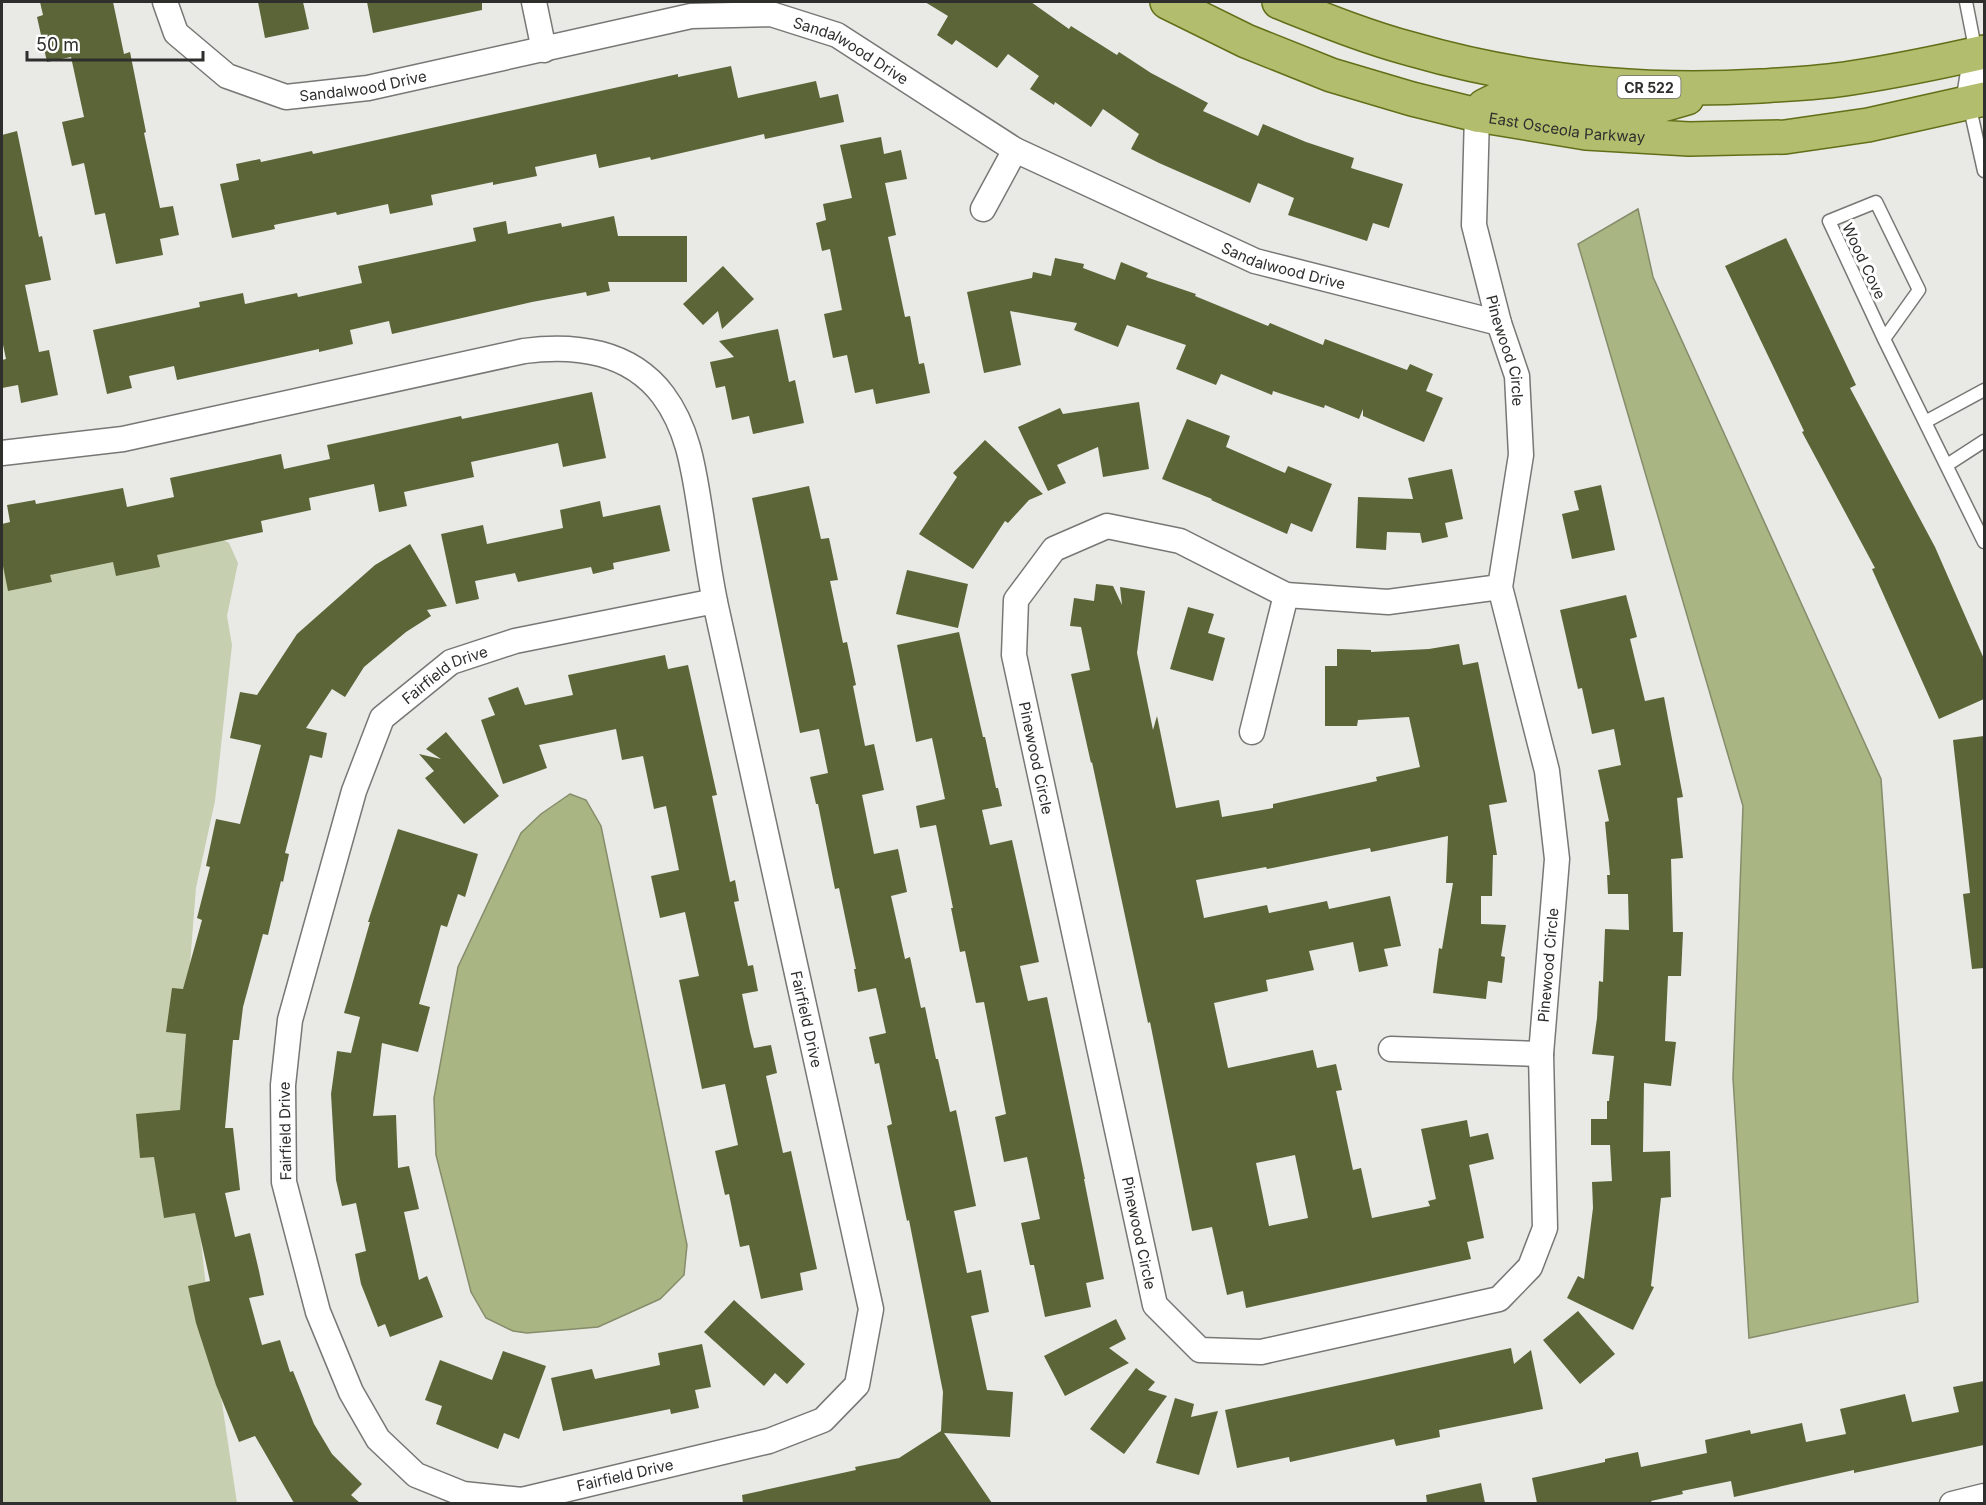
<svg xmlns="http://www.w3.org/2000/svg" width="1986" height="1505" viewBox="0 0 1986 1505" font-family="Inter,sans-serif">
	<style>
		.green { fill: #c7cfb1 }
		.water { fill: #aab584; stroke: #858c6a; stroke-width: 1.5 }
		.building { fill: #5b6538; fill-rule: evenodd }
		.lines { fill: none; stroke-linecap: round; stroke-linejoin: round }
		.service-casing { stroke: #777875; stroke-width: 15 }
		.minor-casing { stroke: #777875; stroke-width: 27 }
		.primary-casing { stroke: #636f18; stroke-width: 36 }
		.service { stroke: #fff; stroke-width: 12 }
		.minor { stroke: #fff; stroke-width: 24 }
		.primary { stroke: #b2be6e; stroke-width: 33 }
		.labels { text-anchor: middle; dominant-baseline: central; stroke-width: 6; stroke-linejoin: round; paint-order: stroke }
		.shield { fill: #fff; stroke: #6d6d6c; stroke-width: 1.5 }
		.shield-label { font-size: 14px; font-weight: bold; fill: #2e2e2d }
		.street-label { font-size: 15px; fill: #2e2e2d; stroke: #fff }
	</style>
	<rect width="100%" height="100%" fill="#e9eae6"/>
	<path class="green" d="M195,524l34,19 9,20 -11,53 5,29 -17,156 -19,87 -7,89 4,193 17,153 27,180h-235v-941l116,-28z"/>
	<path class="water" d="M1638,209l15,68 228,502 37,523 -169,36 -16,-260 10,-272 -165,-562z
		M570,794l16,6 15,26 86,419 -3,30 -24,24 -62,28 -71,6 -14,-2 -27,-13 -15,-26 -35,-137 -2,-57 24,-131 63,-134 20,-19z"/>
	<path class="building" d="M40,2h73l11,52 6,-2 16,80 -2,1 16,75 13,-2 6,29 -19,4 3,16 -47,9 -11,-51 -10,2 -11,-52 -12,3 -10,-44 22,-5 -13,-60 -24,5 -10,-45 6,-2z
		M258,2h45l6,27 -44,9z
		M367,2h115v8l-109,23z
		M925,2h106l38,27 2,-3 46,29 2,-3 32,21 57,30 -5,8 55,25 5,-12 43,18 48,16 -3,10 52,16 -14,44 -16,-5 -6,18 -79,-26 6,-17 -36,-15 -8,20 -91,-40 -28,-14 8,-15 -36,-25 -12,18 -36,-25 -1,3 -24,-16 9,-13 -31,-22 -11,14 -41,-28 -4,5 -15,-10 11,-19z
		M731,66l7,32 78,-17 4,17 18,-4 6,28 -79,17 -1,-5 -113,26 -1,-3 -51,11 -3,-14 -61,13 2,9 -44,9v-3l-62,13 2,10 -43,9 -2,-10 -51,11 -1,-3 -62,13 1,4 -43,9 -12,-54 19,-4 -3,-16 24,-5 1,3 51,-11 1,3 365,-80v3z
		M17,131l22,106 3,-1 9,44 -26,5 14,67 10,-2 9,45 -37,8 -3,-18 -16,3v-28l4,-1 -4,-19v-205z
		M881,137l3,17 17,-4 6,29 -22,4 11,52 -8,2 17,80 5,-1 9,48 5,-1 6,30 -54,11 -3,-15 -18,4 -8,-38 -14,3 -9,-44 18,-4 -12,-61 -8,2 -6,-28 10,-3 -3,-16 29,-6 -12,-53z
		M614,216l4,20h69v46h-79l2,9 -23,5 -1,-4 -54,10 -140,32 -3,-13 -39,9 3,14 -34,8v-3l-142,31 -3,-14 -45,10 3,12 -25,6 -14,-64 107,-23 -1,-5 44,-9 2,11 52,-11 1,4 64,-14 -4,-17 118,-25 -3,-13 33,-7 2,13 53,-11 1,4z
		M1786,238l70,147 -6,3 85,159 49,112v40l-45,20 -67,-150 3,-1 -73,-136 2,-1 -79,-165z
		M1055,258l29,6 -1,4 32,12 6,-18 27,11 -2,4 50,17 -1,2 73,30 2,-3 53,22 2,-6 82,31 3,-6 23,10 -7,17 17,7 -19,44 -61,-26v-7l-4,10 -34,-14 -1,3 -51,-17 -1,4 -51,-21 -5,11 -40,-16 10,-24 -59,-20 -9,22 -44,-17 3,-7 -67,-12 11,54 -37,8 -17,-81 65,-14 1,-6 18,4z
		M723,266l31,33 -32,30 -4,-18 -15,14 -20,-21z
		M778,329l11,53 6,-2 9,43 -51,11 -4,-18 -17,4 -7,-34 -9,2 -6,-26 24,-5 -15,-16z
		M592,392l14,66 -43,9 -5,-24 -87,19 3,15 -70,15 3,14 -28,6 -5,-28 -65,14 2,12 -50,11 2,11 -106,23 3,12 -44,9 -3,-14 -63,13 2,7 -44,9 -6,-30v-37l8,-2 -3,-17 28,-5 1,4 87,-16 4,19 47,-10 -4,-19 111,-24 3,15 46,-10 -3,-14 134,-29 1,3z
		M1139,402l10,67 -46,8 -5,-30 -41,18 9,18 -18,8 -30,-64 42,-19 3,6z
		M1187,419l43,17 -4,11 59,26 3,-7 44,18 -20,48 -21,-9 -4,11 -76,-34 1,-1 -50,-20z
		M985,440l58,54 -14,6 -21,23 -3,-2 -32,48 -54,-35 38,-57 -4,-4z
		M1452,469l11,50 -18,4 3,14 -26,6 -2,-10 -33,-1 -1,18 -30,-2 2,-51 55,2 -5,-21z
		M1601,485l14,65 -43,9 -10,-45 17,-4 -5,-19z
		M809,486l12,53 8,-1 9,42 -8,1 13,62 4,-1 9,43 -3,1 12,60 9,-2 10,46 -22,5 12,59 24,-5 9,43 -16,4 14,63 5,-2 11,51 4,-1 11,52h2l12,53 6,-2 20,96 -22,5 13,62 14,-3 8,42 -18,4 16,74 26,2 -3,45 -66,-4 48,70h-249l-1,-8 114,-25 -1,-3 44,-9 42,-27 2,-39 -34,-172 -2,1 -20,-95 5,-2 -13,-61 -4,1 -6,-27 17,-4 -10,-45 -18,4 -4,-23h2l-17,-81 -4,1 -17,-85h-2l-6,-27 18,-4 -9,-44 -19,4 -48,-235z
		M600,501l3,16 57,-12 10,46 -57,12 1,6 -21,5 -2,-7 -73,15 -3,-9 -40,8 4,18 -23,5 -15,-70 42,-9 4,19 76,-16 -3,-18z
		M410,544l37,62 -20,4 4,6 -25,16 -42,35 -19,30 -13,-8 -26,39 21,5 -5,25 -12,-3 -25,98 4,1 -6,28 -2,-1 -13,54 -5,-1 -20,73 -4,33h-6l-8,88h8l7,62 -15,3 10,44 15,-4 9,38 5,24 -15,3 13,47 18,-5 10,32 3,-1 21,53 18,30 30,30 -11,11 9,8h-66l-39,-67 -16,6 -23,-57 -20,-62 -8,-37 22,-5 -15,-68 -31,5 -10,-61 -14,1 -4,-44 44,-4 6,-76 -20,-2 6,-44 11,1 19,-69 -5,-2 13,-51 -4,-1 10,-47 24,5 21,-79 -31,-7 10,-46 17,3 40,-61 78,-69z
		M907,570l61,14 -10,44 -62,-14z
		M1096,584l17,2 9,19 -2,-18 25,4 -8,62 16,77 4,-14 19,92 43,-8 3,17 51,-9v-4l104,-23 -1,-4 44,-10 -11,-50 -51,3 -1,6h-32v-60h12v-17l34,1v2l58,-3 30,-5 4,21 15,-3 29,140 -18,3 8,50h-4l-1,41h-11v28l25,1 -5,31 4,1 -3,26 -14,-2 -2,18 -53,-6 6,-45 3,1 11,-66h-7l2,-47 -77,16 -1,-4 -103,21 -1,-2 -70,13 8,38 63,-13 2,8 58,-12 2,8 61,-13 11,50 -17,3 4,17 -29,6 -6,-30 -44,9 5,19 -48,10 2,11 -54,12 14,65 85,-18 4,18 19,-4 6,26 -6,1 17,79 8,-2 11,50 58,-12 -2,-5 8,-2 -15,-70 46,-9 3,17 18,-4 6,26 -25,6 15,73 -17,4 4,17 -225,49 -3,-17 -16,4 -15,-68 -20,4 -42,-209 -2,1 -56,-261 -1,1 -20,-89 19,-4 -9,-43 -11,-1 4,-28 20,3zM1295,1155l13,63 -39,8 -13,-63z
		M1626,595l11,42 -7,2 15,62 19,-4 19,100 -6,1 6,60 -12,1 2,73h10l-2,44h-13l-3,65 11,1 -5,44 -27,-3 -1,69 27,-1 1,46 -10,1 -10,88 3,1 -21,43 -66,-32 11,-22 6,3 9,-71 -1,-26 20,-1 -2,-36h-19v-26h16v-18h2l5,-45 -22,-2 5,-36 2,-37 4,1 2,-53 24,1 -1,-36h-20l-1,-19h3l-5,-53 4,-1 -11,-51 23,-5 -7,-36 -22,5 -10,-46 -4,1 -18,-79z
		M1188,607l26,7 -6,19 17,5 -12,43 -43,-12z
		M959,632l24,105h2l11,51h2l4,18 -20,4 8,35 22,-5 27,122 -19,4 8,35 19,-4 38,182h-1l20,100 -18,4 5,24 -46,10 -11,-52h-4l-9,-42 19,-4 -13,-62 -23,5 -9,-45 11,-3 -22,-112 -8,1 -11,-52 -5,1 -9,-44h2l-17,-83 -16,3 -4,-22 29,-7 -13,-61 -16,4 -19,-97z
		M665,655l3,14 20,-4 29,130 -5,1 18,86 5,-2 4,21 -5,1 14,64 5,-1 5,26 -16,3 8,38 4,16 17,-3 6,28 -11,3 17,77 8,-2 26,118 -17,4 3,17 -42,9 -12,-54 -9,2 -11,-53 -4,1 -10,-44 23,-6 -13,-61 -23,5 -23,-109 20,-4 -14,-64 -25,6 -9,-42 28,-6 -13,-64 -12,3 -11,-53 -21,4 -6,-31 -77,16 8,23 -44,16 -22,-64 14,-5 -7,-17 30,-11 7,18 48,-10 -5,-20z
		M446,732l53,64 -35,28 -39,-46 9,-7 -15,-17 22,5 -15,-10z
		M1984,736v232l-12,1 -9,-75 7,-1 -17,-153z
		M398,829l80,25 -13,43 -7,-3 -11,33 -6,-2 -22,79 11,3 -12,45 -36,-9 -9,73 23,-1 2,53 11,-2 10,43 -15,3 15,68 8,-4 16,41 -53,20 -5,-13 -7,3 -17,-43 -6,-30 11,-3 -10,-48 -14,3 -6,-26 -5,-86 6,-43 14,2 9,-36 -16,-4 26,-91h-2z
		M734,1300l71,64 -18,20 -12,-11 -11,13 -60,-54z
		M1578,1311l37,43 -35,30 -37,-44z
		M1116,1319l10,20 -17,9 20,15 -64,33 -21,-40z
		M702,1344l9,43 -16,3 4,18 -28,6 -1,-5 -107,22 -12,-53 41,-9 3,10 65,-14 -2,-12z
		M1511,1348l3,16 17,-14 12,59 -104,21 1,7 -44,9 -2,-7 -104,23 -1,-5 -52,11 -12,-58z
		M503,1351l43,15 -27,73 -15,-6 -6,16 -62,-25 6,-18 -17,-6 15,-40 52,20z
		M1136,1368l19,14 -7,8 19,6 -43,58 -34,-25z
		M1984,1381v64l-130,28v-3l-120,27 -3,-16 -49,10 1,3 -32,7 1,2h-115l-5,-25 73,-16v-3l33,-7 3,15 66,-14 -2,-13 45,-10 1,4 51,-11 4,19 40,-8 -6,-25 65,-15 7,28 47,-10 -6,-25z
		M1175,1398l19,6 -3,13 27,-6 -19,64 -43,-12z
		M1481,1483l4,20h-58l-1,-8z"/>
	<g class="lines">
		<defs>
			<path id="service" d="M1966,2l10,51
				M1969,104l15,67
				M1884,339l35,-49 -43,-88 -47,19 55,118 100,203
				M1925,422l59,-32
				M1947,465l37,-24"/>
			<g id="minor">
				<path id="s1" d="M165,2l11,31 51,43 59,21 82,-9 323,-72 80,-2 66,21 178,115 240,111 244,62"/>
				<path d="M534,2l10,48"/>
				<path d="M1968,103l8,-49"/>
				<path id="s2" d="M1477,115l-3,110 25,98 18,53 4,79 -21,132 47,184 10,88 -16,195 4,174 -15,39 -31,32 -238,53 -61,-2 -45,-45 -141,-650 2,-55 38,-51 53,-23 73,15 106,54 102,7 112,-15"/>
				<path d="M983,209l32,-59"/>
				<path id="s3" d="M2,453l121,-14 401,-88c51,-7 106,0 139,44 24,32 30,70 36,108 6,36 10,73 18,108 51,233 103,465 154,698l-14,76 -34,35 -54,21 -247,59 -59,-6 -47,-19 -38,-36 -27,-47 -33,-80 -34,-130 -1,-97 7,-65 64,-229 28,-73 69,-56 64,-21 200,-40"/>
				<path d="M1252,732l34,-137"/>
				<path d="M1391,1049l150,5"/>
				<path d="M1952,1504l32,-8"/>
			</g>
			<g id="primary">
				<path id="s4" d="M1167,2l79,39 85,34 81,24 65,16 109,18 103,6 96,-2 83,-12 116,-26"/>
				<path d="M1279,2c43,17 87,35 132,47 114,33 232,44 350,37 30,-2 60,-3 90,-8 45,-7 89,-16 133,-26"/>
				<path d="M1477,115l7,-9 12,-6 22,-2 124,13 45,-13"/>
			</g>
		</defs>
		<use href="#service" class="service-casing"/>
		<use href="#minor" class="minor-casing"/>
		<use href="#primary" class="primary-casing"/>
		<use href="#service" class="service"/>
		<use href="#minor" class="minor"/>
		<use href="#primary" class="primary"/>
	</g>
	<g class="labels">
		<rect class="shield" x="1617.5" y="76" width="63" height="22" rx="4.5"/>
		<g class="shield-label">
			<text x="1649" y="87">CR 522</text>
		</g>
		<g class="street-label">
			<text stroke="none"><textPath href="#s1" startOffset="744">Sandalwood Drive</textPath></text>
			<text stroke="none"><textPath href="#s1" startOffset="240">Sandalwood Drive</textPath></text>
			<text stroke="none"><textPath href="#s4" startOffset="422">East Osceola Parkway</textPath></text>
			<text transform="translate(1864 261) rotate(65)">Wood Cove</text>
			<text stroke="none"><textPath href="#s1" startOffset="1230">Sandalwood Drive</textPath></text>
			<text stroke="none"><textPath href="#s2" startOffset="240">Pinewood Circle</textPath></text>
			<text stroke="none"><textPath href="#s3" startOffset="3056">Fairfield Drive</textPath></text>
			<text transform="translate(1036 758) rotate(78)">Pinewood Circle</text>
			<text transform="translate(1548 965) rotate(-85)">Pinewood Circle</text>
			<text stroke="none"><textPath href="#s3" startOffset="1328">Fairfield Drive</textPath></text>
			<text transform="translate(285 1131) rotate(-91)">Fairfield Drive</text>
			<text transform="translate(1139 1233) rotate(78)">Pinewood Circle</text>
			<text transform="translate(625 1475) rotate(-13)">Fairfield Drive</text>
		</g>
	</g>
	<rect width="1986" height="1505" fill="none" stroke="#2e2e2d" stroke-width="6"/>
	<path d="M27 51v9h176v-9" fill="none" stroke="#2e2e2d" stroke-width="3"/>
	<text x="36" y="51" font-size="18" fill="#2e2e2d" stroke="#ffffff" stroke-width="4.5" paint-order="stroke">50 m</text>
</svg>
